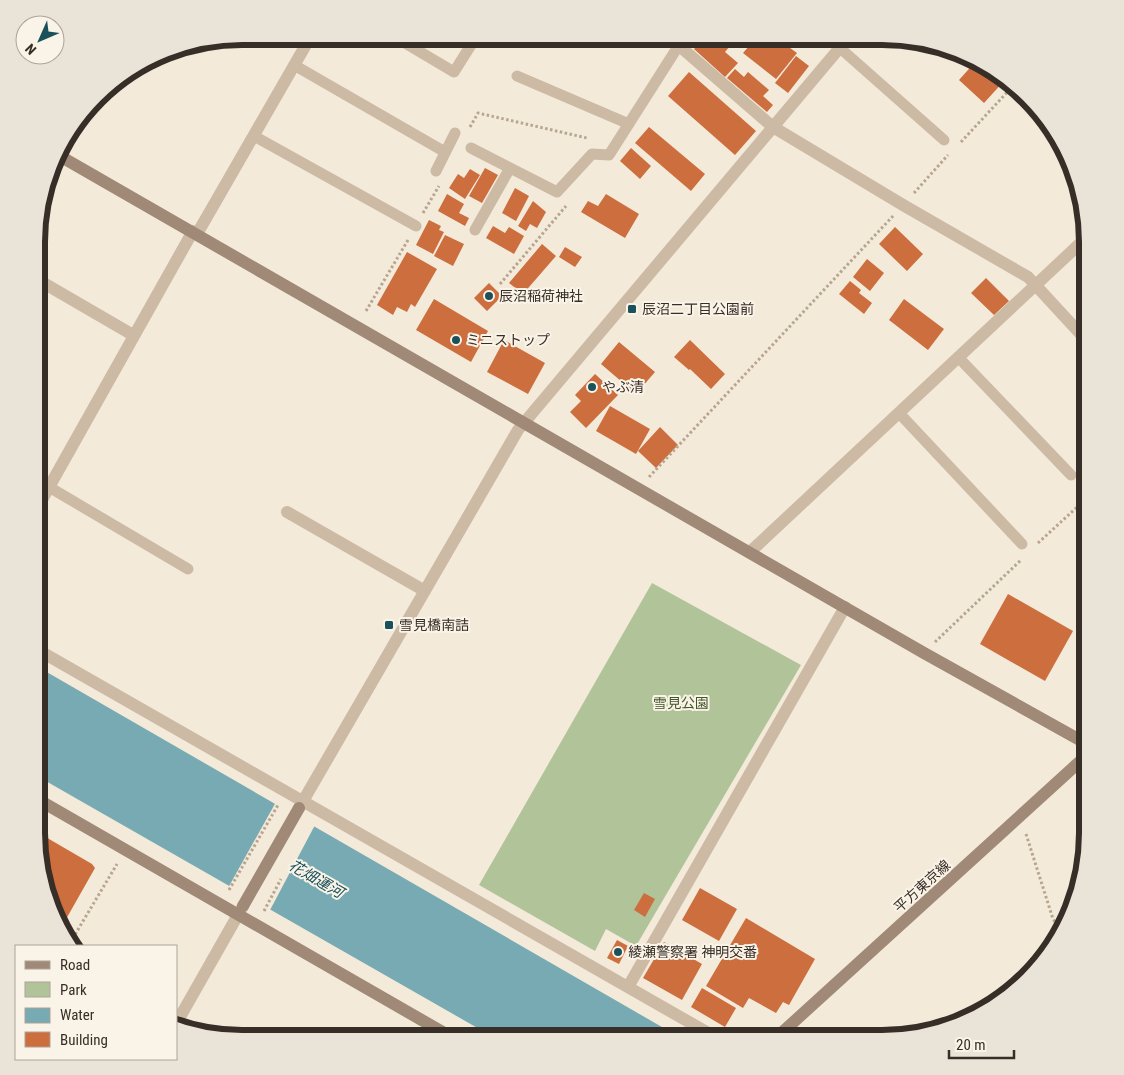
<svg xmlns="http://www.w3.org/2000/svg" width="1124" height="1075" viewBox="0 0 1124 1075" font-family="'Roboto Condensed','Noto Sans JP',sans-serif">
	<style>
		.green { fill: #b1c399 }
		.water { fill: #77aab2 }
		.pier { fill: #f3eada }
		.building { fill: #cd6e3e }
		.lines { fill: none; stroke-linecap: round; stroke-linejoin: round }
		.path { stroke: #b8a58f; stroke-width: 3; stroke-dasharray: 2.5 2.5; stroke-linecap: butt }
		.lane { stroke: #ccbaa5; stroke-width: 11 }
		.street { stroke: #ccbaa5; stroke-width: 12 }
		.secondary { stroke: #a08976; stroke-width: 12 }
		.poi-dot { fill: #1a515b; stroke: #faf3e7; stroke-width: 2 }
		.labels { text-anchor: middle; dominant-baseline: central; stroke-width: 4; stroke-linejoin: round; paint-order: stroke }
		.poi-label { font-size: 14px; fill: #372e27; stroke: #faf3e7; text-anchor: start }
		.park-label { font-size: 14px; fill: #425729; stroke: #faf3e7 }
		.street-label { font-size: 14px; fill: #372e27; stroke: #faf3e7 }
		.water-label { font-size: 15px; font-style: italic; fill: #1a515b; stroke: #faf3e7 }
		.rim { fill: none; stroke: #372e27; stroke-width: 6 }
	</style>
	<rect width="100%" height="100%" fill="#f3eada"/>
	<path class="green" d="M652,583l149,82 -165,281 -30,-17 -11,22 -116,-66z"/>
	<path class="water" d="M38,667l643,371h-186l-458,-262z"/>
	<path class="pier" d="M276,802l39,23 -46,87 -41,-24z"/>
	<path class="building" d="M705,37l25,1 4,3 -9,11 13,11 -13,14 -31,-28z
		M756,38h31l3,2 -4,5 11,8 -21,26 -33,-26z
		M925,44l22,7 -6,6z
		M796,56l13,10 -21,27 -13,-10z
		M976,61l9,3 19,17 -20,22 -25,-23z
		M735,69l9,8 4,-5 21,18 -6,6 10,9 -6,7 -40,-34z
		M689,72l67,59 -21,24 -67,-59z
		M649,127l56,47 -14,17 -56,-48z
		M631,148l20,18 -11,13 -20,-18z
		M485,168l13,7 -16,28 -13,-7z
		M470,169l10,6 -15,24 -16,-11 9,-14 6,4z
		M515,188l14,8 -13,25 -14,-8z
		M447,194l17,10 -5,9 10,5 -4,8 -27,-15z
		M606,194l33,20 -14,24 -44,-26 7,-11 10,5z
		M533,201l13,11 -9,16 -7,-4 -4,7 -8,-5z
		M429,220l12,6 -2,4 5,2 -11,22 -17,-9z
		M493,226l12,7 4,-6 15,9 -10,18 -28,-16z
		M895,227l28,27 -16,17 -28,-27z
		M445,235l19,9 -11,22 -19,-10z
		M542,244l14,12 -33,38 -14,-11z
		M565,247l17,10 -7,10 -16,-10z
		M407,252l30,17 -22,38 -4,-3 -4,8 -10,-5 -4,8 -16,-10z
		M867,259l17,14 -14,18 -17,-14z
		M986,278l23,23 -15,14 -23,-22z
		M850,281l11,9 -2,3 13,10 -8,11 -25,-20z
		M489,283l13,13 -15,15 -13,-13z
		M434,299l54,32 -17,31 -55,-32z
		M904,299l40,30 -16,21 -39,-30z
		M504,340l41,23 -17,31 -41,-22z
		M690,340l35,34 -14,15 -21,-20 -1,1 -15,-13z
		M619,342l36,30 -19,22 -35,-30z
		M595,374l23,21 -32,33 -16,-16 11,-11 -6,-6z
		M610,406l40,23 -14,25 -40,-23z
		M660,427l18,18 -22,23 -18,-17z
		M1008,594l65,37 -28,50 -65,-37z
		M37,832l55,32 3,4 -34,60 -9,-17 -15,-65z
		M700,888l37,21 -18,32 -37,-21z
		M644,893l11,6 -10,18 -11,-7z
		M746,918l69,41 -26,46 -6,-3 -7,11 -27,-15 -6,10 -37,-22z
		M617,940l11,6 -9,18 -12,-6z
		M664,942l38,22 -20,36 -39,-22z
		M702,988l34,20 -11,19 -34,-20z"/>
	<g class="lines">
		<path class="path" d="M470,127l8,-14 109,25
			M961,142l51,-55
			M914,193l34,-38
			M423,213l16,-27
			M500,284l66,-78
			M366,311l42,-71
			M649,477l244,-261
			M1038,543l49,-45
			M935,642l86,-82
			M1026,834l27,85 8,12
			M229,890l49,-85
			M264,911l17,-32
			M70,943l47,-79"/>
		<path class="lane" d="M395,37l59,35 22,-35
			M840,48l104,92
			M294,65l151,87
			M517,76l112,48
			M254,136l162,90
			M471,148l86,44 35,-38 17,1 70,-110
			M436,171l19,-38
			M475,230l35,-62
			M958,357l113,118
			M899,413l123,131
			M49,487l139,82"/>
		<path class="street" d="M669,37l104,90 130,78 125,72 59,64
			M197,234l114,-198
			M40,281l93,54
			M39,505l154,-274
			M287,512l138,79
			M750,552l337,-315
			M38,650l679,388
			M299,808l219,-378 330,-392
			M628,987l217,-380
			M176,1024l67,-118"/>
		<path class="secondary" d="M58,155l866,498 163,91
			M37,799l416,239
			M243,906l56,-98
			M776,1038l311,-283"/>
	</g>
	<g class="poi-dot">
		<circle cx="489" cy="296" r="5"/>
		<rect x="627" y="304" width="10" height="10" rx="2.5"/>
		<circle cx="456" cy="340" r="5"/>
		<circle cx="592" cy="387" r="5"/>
		<rect x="384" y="620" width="10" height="10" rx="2.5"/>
		<circle cx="618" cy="952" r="5"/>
	</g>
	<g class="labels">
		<g class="poi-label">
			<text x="499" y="296">辰沼稲荷神社</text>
			<text x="642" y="309">辰沼二丁目公園前</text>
			<text x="466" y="340">ミニストップ</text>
			<text x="602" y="387">やぶ清</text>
			<text x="399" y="625">雪見橋南詰</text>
			<text x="628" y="952">綾瀬警察署 神明交番</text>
		</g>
		<g class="park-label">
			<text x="681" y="703">雪見公園</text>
		</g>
		<g class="street-label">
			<text transform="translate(922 886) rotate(-42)">平方東京線</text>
		</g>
		<g class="water-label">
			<text transform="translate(316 879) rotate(30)">花畑運河</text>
		</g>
	</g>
	<path d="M0 0H1124V1075H0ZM242 45H882A197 197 0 0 1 1079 242V833A197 197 0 0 1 882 1030H242A197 197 0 0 1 45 833V242A197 197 0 0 1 242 45Z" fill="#eae3d8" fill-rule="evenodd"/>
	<path class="rim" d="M242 45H882A197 197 0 0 1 1079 242V833A197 197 0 0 1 882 1030H242A197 197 0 0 1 45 833V242A197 197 0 0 1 242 45Z"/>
	<rect x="15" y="945" width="162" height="115" fill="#faf3e7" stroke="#aca49a"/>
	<rect x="25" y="961" width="25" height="8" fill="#a08976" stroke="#aca49a"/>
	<text x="60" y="970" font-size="15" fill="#372e27">Road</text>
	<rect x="25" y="982" width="25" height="15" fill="#b1c399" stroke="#aca49a"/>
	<text x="60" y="995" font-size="15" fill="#372e27">Park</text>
	<rect x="25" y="1008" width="25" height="15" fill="#77aab2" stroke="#aca49a"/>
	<text x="60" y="1020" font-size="15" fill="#372e27">Water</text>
	<rect x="25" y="1032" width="25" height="15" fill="#cd6e3e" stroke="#aca49a"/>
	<text x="60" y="1045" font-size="15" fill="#372e27">Building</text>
	<g transform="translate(40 40) rotate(225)"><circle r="24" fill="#faf3e7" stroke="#aca49a"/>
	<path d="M0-4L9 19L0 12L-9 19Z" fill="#1a515b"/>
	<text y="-8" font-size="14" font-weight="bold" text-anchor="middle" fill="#372e27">N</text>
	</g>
	<path d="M949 1050v8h65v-8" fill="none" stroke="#372e27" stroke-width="2.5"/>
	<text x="956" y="1050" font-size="15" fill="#372e27" stroke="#faf3e7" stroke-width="4" paint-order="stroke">20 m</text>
</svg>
